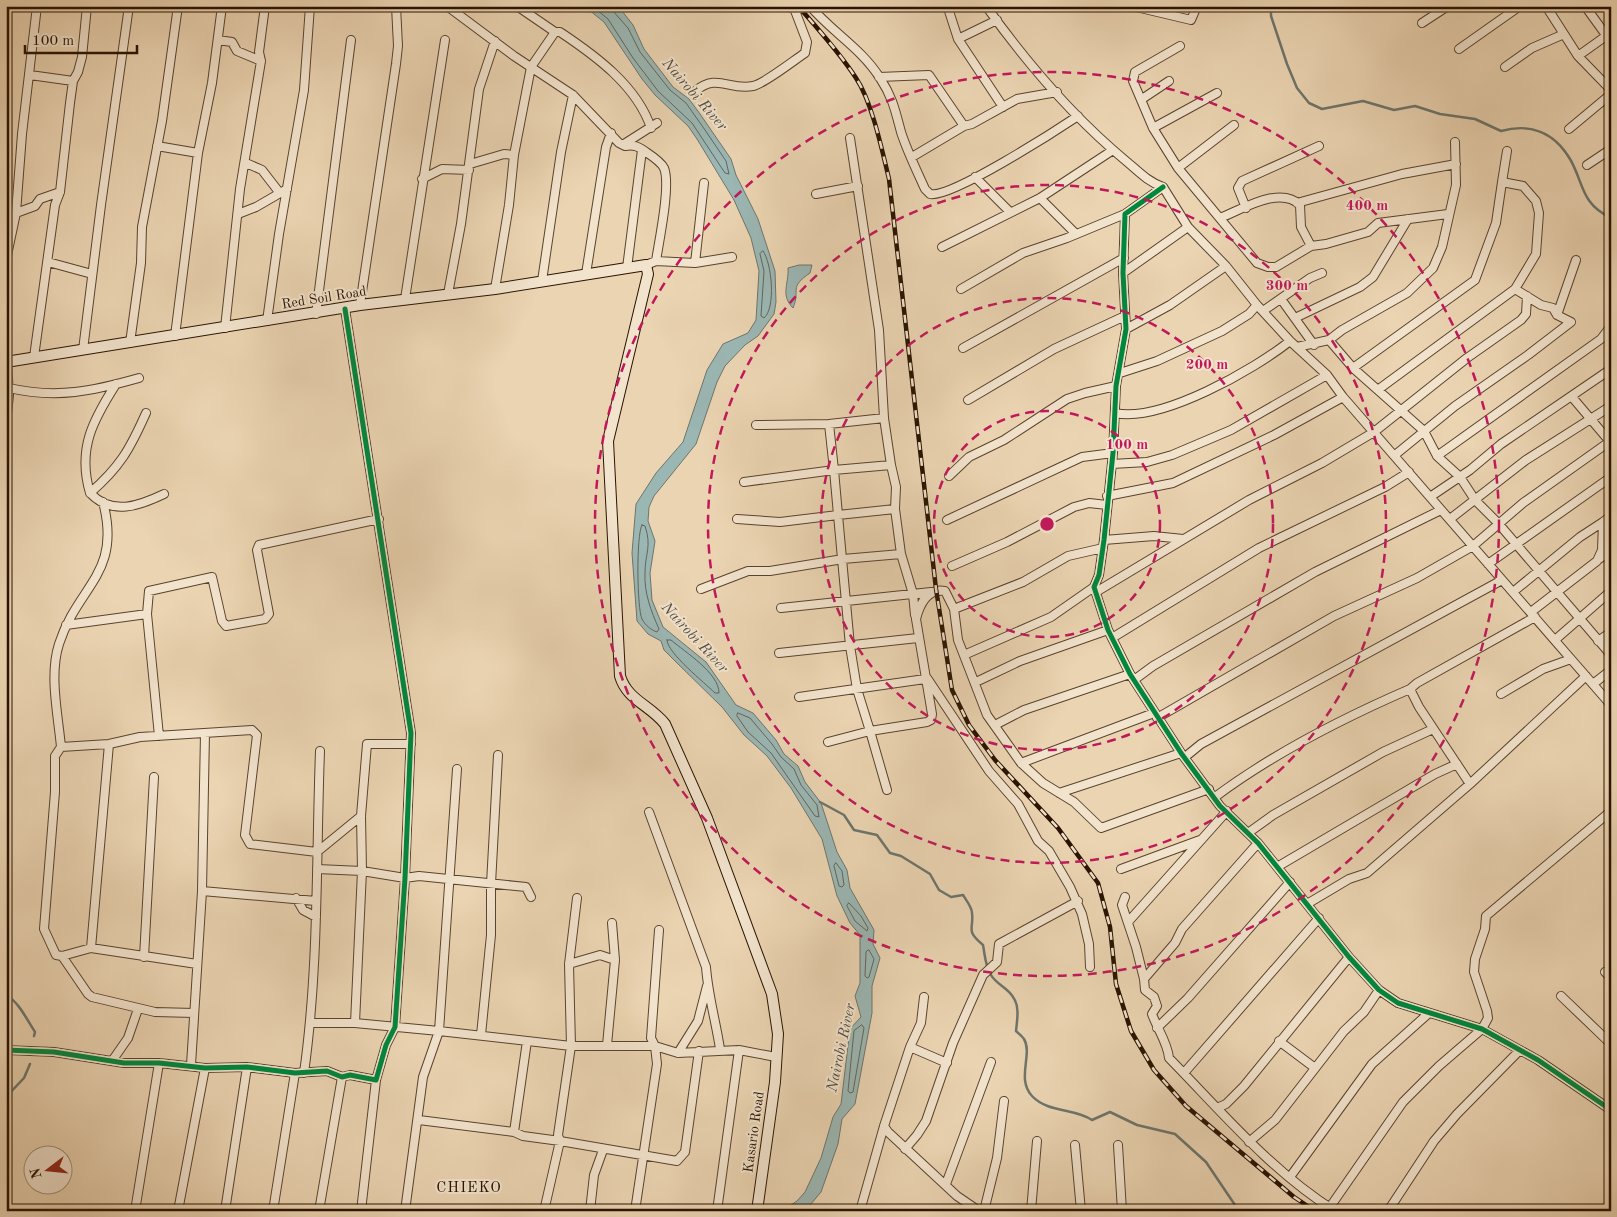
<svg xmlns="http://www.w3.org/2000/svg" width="1617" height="1217" viewBox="0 0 1617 1217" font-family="'Old Standard TT',serif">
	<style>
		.water { fill: #9bb7b4; stroke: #6d756c }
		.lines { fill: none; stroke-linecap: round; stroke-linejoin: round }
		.shore { stroke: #62655a; stroke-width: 1 }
		.stream { stroke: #6d756c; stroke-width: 2.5 }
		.street-casing { stroke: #5a432c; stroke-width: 10 }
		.secondary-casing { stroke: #291300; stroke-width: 12 }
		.street { stroke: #f2e3cd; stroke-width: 8 }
		.secondary { stroke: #f2e3cd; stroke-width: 10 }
		.rail-casing { stroke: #291300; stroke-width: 4.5 }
		.rail { stroke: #f2e3cd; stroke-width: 2.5; stroke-dasharray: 8; stroke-linecap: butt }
		.cycleway-casing { stroke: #f2e3cd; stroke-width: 8 }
		.cycleway { stroke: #00873e; stroke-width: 5 }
		.ring { fill: none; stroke: #c2185b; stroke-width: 2.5; stroke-dasharray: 9 6 }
		.labels { text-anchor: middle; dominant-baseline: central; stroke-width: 4; stroke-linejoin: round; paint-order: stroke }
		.street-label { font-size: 14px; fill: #291300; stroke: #f2e3cd }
		.water-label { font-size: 15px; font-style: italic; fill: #514c3f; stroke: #f2e3cd }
		.neighbourhood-label { font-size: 15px; letter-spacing: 1px; fill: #291300; stroke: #f2e3cd }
		.centre { fill: #c2185b; stroke: #f2e3cd; stroke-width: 2.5 }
		.ring-label { font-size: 15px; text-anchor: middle; font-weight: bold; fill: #c2185b; stroke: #f2e3cd; stroke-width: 4; stroke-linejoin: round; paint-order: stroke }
	</style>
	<rect width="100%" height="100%" fill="#ebd4b2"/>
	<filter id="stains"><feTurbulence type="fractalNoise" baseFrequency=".004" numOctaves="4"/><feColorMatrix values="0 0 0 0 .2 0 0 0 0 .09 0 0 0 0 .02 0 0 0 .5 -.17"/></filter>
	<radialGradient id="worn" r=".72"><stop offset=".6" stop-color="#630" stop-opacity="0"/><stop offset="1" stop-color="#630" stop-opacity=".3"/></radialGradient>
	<path class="water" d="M584,6h30l8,5 11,14 11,24 29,38 16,12 11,15 31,45 5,16 22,44 17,52 1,31 -2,12 -16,22 -13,9 -20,21 -8,16 -21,62 -42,52 -5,11 -1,14 7,20 -5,32 2,27 11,27 43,35 30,43 17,8 23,27 8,14 14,12 7,16 16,21 16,49 10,18 3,18 24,42 -1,14 7,14 -8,28v27l-17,91 -13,15 -4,25 -17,48 -16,19h-23l15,-10 8,-9 16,-34 12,-41 8,-13 9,-75 11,-12 -6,-21 5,-13v-48l-10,-12 -13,-27 -15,-57 -31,-51 -24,-32 -23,-21 -22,-28 -47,-46 -11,-11 -3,-9 -13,-7 -11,-13 -5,-68 4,-49 20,-31 27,-31 24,-72 16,-26 25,-11 8,-13 3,-49 -8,-33 -17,-38 -37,-61 -9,-13 -33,-31 -13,-16 -38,-57z
		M799,265h13l-2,8c-22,15 -9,16 -17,35 -13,-13 -4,-24 -5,-40z"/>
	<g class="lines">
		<path class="shore" d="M592,6l16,13 25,39 25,33 34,32 33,50 4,1 -3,-13 -21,-31 -19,-27 -16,-13 -30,-38 -12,-24 -15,-17 -1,-5
			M763,251c9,12 13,57 1,67l-3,-2 3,-45 -4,-17z
			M642,525l3,1c7,21 0,27 0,47 -1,20 6,38 14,56l-2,3c-6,-2 -12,-7 -15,-13 -5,-10 -6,-84 0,-94z
			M667,640h4c14,12 48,33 48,53h-4c-10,-10 -48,-40 -48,-53z
			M738,713l12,5 22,26 9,13 13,12 7,16 16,20 2,12 -4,-1 -44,-63 -23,-21 -11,-16z
			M836,863l6,8 2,14 -2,2 -3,-1 -5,-20z
			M849,903l12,13 7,12 -1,3 -12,-10 -8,-15z
			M869,950l5,9 -5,18 -2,1 -2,-2 1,-24z
			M862,1025l2,3 -11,64 -3,1 -2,-2 6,-60z"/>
		<path class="stream" d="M1271,6v10l16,48 10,24 12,15 13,6 41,-8 31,9 21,-4 25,8 35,5 26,12c29,-8 53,1 69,28 14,24 10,44 41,59
			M820,802l24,13 10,15 23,5 13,18 11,3 29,18 9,16 12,7 12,-2c3,5 9,12 9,18 2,17 -7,17 11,32 2,10 2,21 8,30 5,9 17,13 22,22 7,9 4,24 3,34 2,2 6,5 8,8 9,15 -8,40 8,57 16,17 43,12 60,24l18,-8 27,13 38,9 31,28 33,49
			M6,995c13,7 21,25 29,37l-1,4
			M6,1097l18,-19 6,-14"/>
		<defs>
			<path id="street" d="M447,6l67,50 59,39 46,48 6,3c9,-2 14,1 21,6 6,4 15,10 18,16 7,17 -5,73 -8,93
				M782,6l18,3 7,-3
				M810,6c22,26 52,43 70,72 13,20 15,32 21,54 6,19 16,39 24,57l5,5c20,5 127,-64 148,-78
				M986,6c40,56 87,111 140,155 12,10 22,21 37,26l25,40 38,39 31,39 33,36 37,34 16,22 268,308
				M1132,6l59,14 6,-14
				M1546,6l32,50 33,34
				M1585,6l26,36
				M948,8l10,31 45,68
				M1422,23l26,-17
				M555,32h5c36,24 77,54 91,96
				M958,39l39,-19
				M218,40l14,2 5,9 24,10
				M1180,46l-45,26 -2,9 20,47 25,40 79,95 11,4h8l35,-21 15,-2 42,-12 10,-9 70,-9
				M1459,49l61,-43
				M1578,56l28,-20
				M1505,67l27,-19 32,-14
				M30,75l43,6
				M879,77l50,-2 35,51 8,-2 45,-25 40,-7
				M694,92c24,-20 34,-1 59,-6 11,-2 40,-25 52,-33l2,-11 -13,-34
				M1142,99l27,-18
				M1153,128l64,-35
				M1569,129l42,-35
				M850,138l29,192 5,88
				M1455,142l1,43 -14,62 -9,21 -26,25 -65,37 -13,10 24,28 71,63 13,25 164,-117 10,-13
				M624,144l33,-21
				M157,146l41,7 14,-70 10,-77
				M912,157l52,-31
				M246,163l16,7 17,22
				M470,164l34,-10 10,1
				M1587,165l24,-16
				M1178,168l56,-43
				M975,177l35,35
				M422,179l20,-10 27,1
				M1163,187l-38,27 -2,59 3,56 -10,57 -3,67 -9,87 -5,35 -5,12 14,43 22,44 51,79 39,53 38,37 91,114 30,33 19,13 84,26 56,31 73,50
				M816,194l42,-8
				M1040,198l36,36
				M1297,203l105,-29 54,-10
				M1246,208l-8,-20 4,-7 77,-35
				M16,213l19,-7 5,-7 20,-7
				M238,214l18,-7 31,-18
				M1220,218c21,-8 60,-33 80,-13l1,22 10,19
				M942,247l98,-49 73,-48
				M6,260l10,-47 6,-79 15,-128
				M48,262l44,12
				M695,263l9,-80
				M646,265l10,-4 39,2 37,-6
				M627,268l15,-118
				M1123,273l65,-46
				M586,274l20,-127 5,-14
				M542,281l19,-129 12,-57
				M495,289l14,-84 5,-50 17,-88 24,-35 -38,-26
				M961,289l62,-36 44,-15 58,-24
				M448,294l13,-70 18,-135 16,-48
				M405,299l40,-259
				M1281,299l33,46
				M360,305l36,-241 2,-18 -2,-40
				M1263,311l47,-33 12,-5
				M316,314l35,-274
				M1557,315l19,-55
				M1295,318l65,-31 13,-10 35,-58
				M267,321l12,-87 25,-144 6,-84
				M225,328l15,-139 21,-128 -2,-9 6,-46
				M1126,329l44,-24 56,-39
				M175,336l23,-183
				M130,343l11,-80 1,-36 20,-106 16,-115
				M1297,347l32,-7
				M963,348l161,-90
				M83,350l18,-145 28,-199
				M34,357l21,-152 5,-13 10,-89 3,-22 5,-9 4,-15 5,-51
				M1353,368l122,-88 21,-57 6,-41
				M1120,373l37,-12 65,-30 27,-17 8,-9
				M9,388c48,11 84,3 130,-10
				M1379,389l136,-100
				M1572,397l39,46
				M968,400l86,-51 71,-33
				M146,413c-16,36 -26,54 -56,80 22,23 49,13 74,1
				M1115,413c46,10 140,-44 175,-72
				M6,424l3,-29 -2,-33
				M756,425l73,-1 55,-6 7,47
				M1395,455l60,-49 73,-51 43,-33 -14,-7 -4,-7 -12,-3 -26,-16 21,-35 3,-41 -3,-12 -13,-15 -21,-4 5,-31
				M1437,456l23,21 15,23 23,23 113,132
				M1112,464l35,-2 25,-7 59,-25 96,-55
				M949,476l20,-19 35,-17 63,-41 18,-6 31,-7
				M744,482l90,-12 -5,-46
				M90,493c-13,-44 3,-73 26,-109
				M1107,496l66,-13 101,-48 69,-38
				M1430,497l40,-27 31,-26 110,-75
				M737,519l43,3 58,-7 -4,-45 57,-5 5,22 -1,22
				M1450,519l76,-59 85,-54
				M947,520l135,-63 31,-4
				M1104,540l50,-4 29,3
				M1599,559l12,-8
				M1488,564l123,-87
				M952,566l55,-24 67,-35 15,-4 18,2
				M701,589l47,-18h22l73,-12 58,-5
				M1096,592l153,-92 73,-37 52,-31 93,-74 54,-38 5,-6 1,-18
				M1513,592l67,-55 23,-15
				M781,608l150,-16
				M954,609l69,-27 45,-26 35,-8
				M1531,612l66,-51 5,-11 1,-28 8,-6
				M147,614l2,-23 63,-14 10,44 4,5 39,-7 4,-5 -12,-64 2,-5 120,-26
				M66,625l81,-11 12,122
				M1112,638l147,-90 126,-61 24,-15
				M1555,640l56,-49
				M1598,641l13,-9
				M779,653l139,-15
				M964,655l87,-38 43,-30
				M927,678l62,93 29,33 20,37 11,10 21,36 12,27 7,30 1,23
				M1134,680l19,-14 162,-94 126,-62
				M976,682l44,-21 88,-31
				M1593,684l18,-14
				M1501,694l42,-25 28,-10
				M799,697l126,-18
				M1157,718l177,-102 83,-38 56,-32 50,-43 86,-61
				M995,725l29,-15 106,-36
				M828,742l42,-11 -13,-42 -7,-43 -12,-131 57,-6 6,45 12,40 2,21
				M61,747c-3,-33 -12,-72 -2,-103 19,-59 63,-70 44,-142
				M1185,757l16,-13 301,-164
				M1021,763l133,-50
				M1470,784l116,-108
				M887,790l-17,-59 57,-9 4,-2 1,-6 -16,-95c4,-16 12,-31 29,-28l9,18 4,31 29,75 34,48 22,20 31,19 27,26 108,-39
				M1059,793l122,-40
				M1215,797c59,-44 128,-79 195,-108l7,-6 118,-66
				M649,812l57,155c2,28 10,55 14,82
				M1248,833l25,-18 110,-63 50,-23
				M1277,867l158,-93 22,-10
				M317,869l45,2 43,7 14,-2 107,11 5,10
				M1121,869l79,-29
				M202,891l114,10
				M1125,897l-3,8 14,42 8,32 1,11 9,7 3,9 -5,8c5,14 16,30 17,44 52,53 102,113 166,153
				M296,898l7,12 13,7
				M1307,904l42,-25 18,-6 103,-89 -51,-77 -9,-18
				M1128,922l99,-111
				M91,948l18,-204
				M62,956l26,38 4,3 63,15 39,1
				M144,957l10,-180
				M197,964l-106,-16 -29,8 -6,-1 -12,-26 11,-137v-36l6,-9 48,-3 31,-7 112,-7 5,5 -12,100 5,9 67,8 44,-36
				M569,964l31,-9 15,5
				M1605,972l6,6
				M1144,979l31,-36 7,-14 76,-86
				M1561,996l50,48
				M311,1023h44l84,8 132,15h84l23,7 61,-3 37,7
				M355,1023l7,-152 -1,-55 6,-72h44
				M1157,1028l31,-30 102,-116
				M481,1035l10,-100v-51l7,-129
				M1279,1041l36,27
				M607,1045l8,-85 -3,-37
				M910,1047l37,16
				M6,1050l48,2 70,11h35l46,5 42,-1 48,6 32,-2 15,6 8,-2 26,5 10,-35 9,-18 10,-149 6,-145 -66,-424
				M678,1053l20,-32 9,-35
				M112,1061l16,-23 10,-29
				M191,1065l11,-174 3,-158
				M304,1073c15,-107 12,-215 16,-322
				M1184,1073l135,-155
				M1217,1108l9,-4 18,-18 105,-129
				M419,1120l95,12 9,4 37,5 117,20 8,-9 14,-101
				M884,1126l4,6 69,64 22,15
				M514,1132l13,-91
				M1249,1142l26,-22 69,-89 20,-19 15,-22
				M1075,1145l6,66
				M1118,1145l4,66
				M905,1149l12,-14 9,-14 27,-78 30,-68 14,-13 2,-18 79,-43
				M1290,1177l82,-113 57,-51
				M946,1184l45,-122
				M1330,1207l73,-105 36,-36 43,-37 6,-11 -1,-7 -13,-39 1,-13 10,-30 1,-13 125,-105
				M135,1211l24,-148
				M178,1211l27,-143
				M225,1211l22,-144
				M273,1211l22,-138
				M319,1211l23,-134
				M361,1211l15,-131
				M405,1211l18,-134 16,-46 18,-262
				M544,1211l16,-70 -2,-6 13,-89 -2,-82 8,-66
				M590,1211l4,-36 9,-25
				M635,1211l22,-147 -2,-18 -4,-8 8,-108
				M717,1211l22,-161
				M860,1211l24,-85 26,-79 11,-24 3,-26
				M984,1211l13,-53 7,-57
				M1031,1211l6,-70
				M1388,1211l46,-70 23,-27 63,-64"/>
			<path id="secondary" d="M6,362l354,-57 135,-16 151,-24 2,9 -40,167 12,235c7,24 30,29 45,48l42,94 65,176 6,40 -3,48 -18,129"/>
		</defs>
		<use href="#street" class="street-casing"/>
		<use href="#secondary" class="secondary-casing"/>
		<use href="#street" class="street"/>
		<use href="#secondary" class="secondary"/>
		<defs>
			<path id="rail" d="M798,6c20,23 41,46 58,72 16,24 26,72 33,101l47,410 16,101 17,35 26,35 63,68 40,55 12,44 6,57 15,47 23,39 32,36 108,91 21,14"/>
		</defs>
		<use href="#rail" class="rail-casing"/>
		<use href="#rail" class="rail"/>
		<defs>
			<path id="cycleway" d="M1163,187l-38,27 -2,59 3,56 -10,57 -3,67 -9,87 -5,35 -5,12 14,43 22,44 51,79 39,53 38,37 91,114 30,33 19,13 84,26 56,31 73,50
				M6,1050l48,2 70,11h35l46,5 42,-1 48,6 32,-2 15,6 8,-2 26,5 10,-35 9,-18 10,-149 6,-145 -66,-424"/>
		</defs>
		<use href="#cycleway" class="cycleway-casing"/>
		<use href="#cycleway" class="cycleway"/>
	</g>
	<g class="ring">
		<circle cx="1047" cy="524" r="113"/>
		<circle cx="1047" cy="524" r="226"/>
		<circle cx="1047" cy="524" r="339"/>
		<circle cx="1047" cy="524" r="452"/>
	</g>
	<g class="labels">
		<g class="street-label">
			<text transform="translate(324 298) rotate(-9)">Red Soil Road</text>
			<text transform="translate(754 1132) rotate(-82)">Kasario Road</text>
		</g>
		<g class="water-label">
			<text transform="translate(694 95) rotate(49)">Nairobi River</text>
			<text transform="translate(694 638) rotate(47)">Nairobi River</text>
			<text transform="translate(842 1048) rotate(-78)">Nairobi River</text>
		</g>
		<g class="neighbourhood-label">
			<text x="469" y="1188">CHIEKO</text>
		</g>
	</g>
	<circle cx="1047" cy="524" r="8" class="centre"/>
	<g class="ring-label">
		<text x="1367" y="210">400 m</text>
		<text x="1287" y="290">300 m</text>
		<text x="1207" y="369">200 m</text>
		<text x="1127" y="449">100 m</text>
	</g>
	<rect width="1617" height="1217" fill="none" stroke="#ebd4b2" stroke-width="25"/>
	<rect x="8" y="8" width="1602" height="1202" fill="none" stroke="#291300" stroke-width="2.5"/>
	<rect x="12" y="12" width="1592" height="1192" fill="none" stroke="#291300"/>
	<g transform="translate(48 1170) rotate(254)"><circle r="24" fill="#f2e3cd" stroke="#a2907b"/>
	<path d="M0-4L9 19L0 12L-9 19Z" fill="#8f2418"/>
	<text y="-8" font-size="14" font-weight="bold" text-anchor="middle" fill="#291300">N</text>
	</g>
	<path d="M25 45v8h112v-8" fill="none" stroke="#291300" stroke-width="2.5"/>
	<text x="32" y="45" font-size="15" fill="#291300" stroke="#f2e3cd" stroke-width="4" paint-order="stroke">100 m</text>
	<rect width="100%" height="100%" filter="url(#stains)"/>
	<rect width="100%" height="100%" fill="url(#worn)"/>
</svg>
